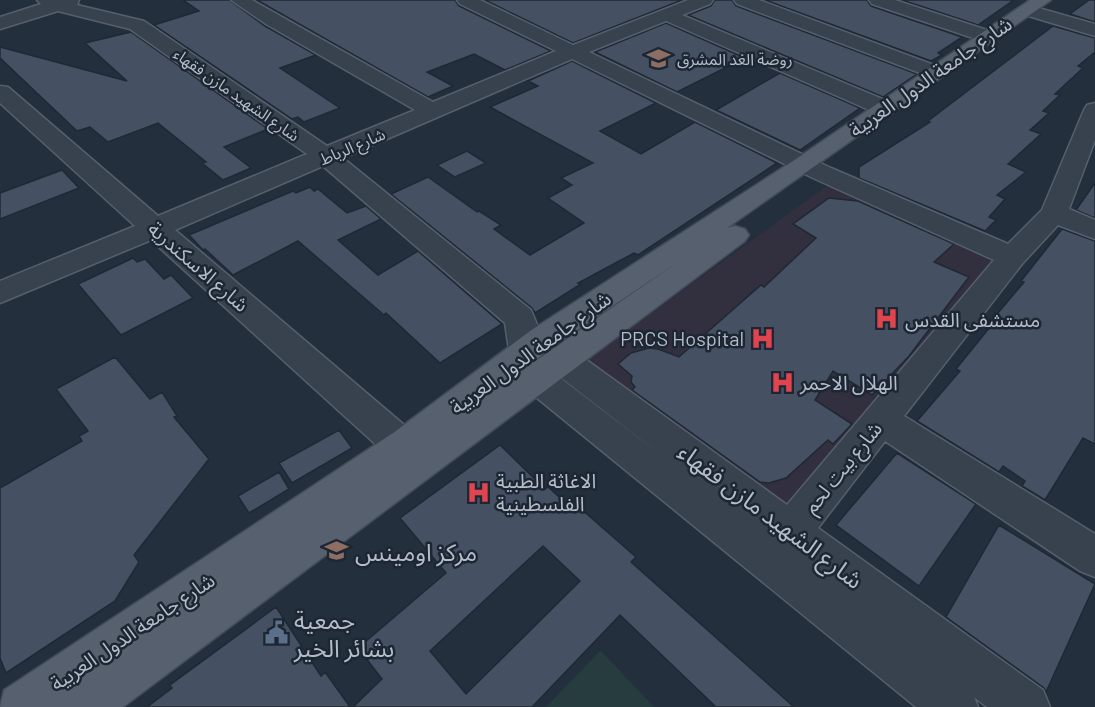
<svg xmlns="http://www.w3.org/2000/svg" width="1095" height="707" viewBox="0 0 1095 707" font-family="Barlow,'Noto Sans Arabic',sans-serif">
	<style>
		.medical { fill: #32303f }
		.green { fill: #263c3f }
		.building { fill: #455162; stroke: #1f2835; stroke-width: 1.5; fill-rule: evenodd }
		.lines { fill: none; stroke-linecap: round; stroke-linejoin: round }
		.minor-casing { stroke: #565f6c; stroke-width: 3 }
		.major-casing { stroke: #414a57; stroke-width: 3 }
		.minor { fill: #38414e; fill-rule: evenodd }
		.major { fill: #56606e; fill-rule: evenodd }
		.labels { text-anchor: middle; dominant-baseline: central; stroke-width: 5; stroke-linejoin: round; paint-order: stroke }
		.far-poi-label { font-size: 16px; fill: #b4bcc9; stroke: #1d2633; text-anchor: start }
		.far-street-label { font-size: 16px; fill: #b4bcc9; stroke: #1d2633 }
		.street-label { font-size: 20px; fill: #b4bcc9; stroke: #1d2633 }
		.poi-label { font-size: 20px; fill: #b4bcc9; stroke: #1d2633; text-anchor: start }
		.near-street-label { font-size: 24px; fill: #b4bcc9; stroke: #1d2633 }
		.near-poi-label { font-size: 24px; fill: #b4bcc9; stroke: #1d2633; text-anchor: start }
	</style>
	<rect width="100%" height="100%" fill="#242f3e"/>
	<path class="medical" d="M831,183l168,76 -228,267 -190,-162z"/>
	<path class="green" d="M601,651l53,56h-108l54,-56z"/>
	<path class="building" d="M183,0h46l36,26 51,29 -36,13 60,40 -36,14 -6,-5 -6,2 -138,-94 45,-14z
		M257,0h198l4,6 92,45 -46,19 -31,-16 -47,18 26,14 -25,11z
		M485,0h197l-109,43z
		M715,0h17l4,6 181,68 -34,23 -195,-82 23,-9z
		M765,0h102l4,6 91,31 -24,16 4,2 -11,6z
		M902,0h112l-36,25z
		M1089,0h6v22l-25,-8z
		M666,23l79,35 -68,34 -82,-40z
		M1053,26l42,12v14l-17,14 5,2 -28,26 5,1 -17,16 6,2 -19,17 11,4 -33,30 18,8 -29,23 8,4 -16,18 7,3 -11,11 -126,-53v-11l71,-45 -2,-1z
		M131,32l137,97 -44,18 27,21 -28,12 -21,-17 4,-1 -48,-39 -50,19 -18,-15 -13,4 -77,-73v-11l127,34 -42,-38z
		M572,61l84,42 -56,28 41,23 54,-32 82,41 -139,92 -4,-2 -56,30 3,1 -46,29 -3,-5 -141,-114 37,-17 49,35 2,-1 22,14 -7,4 36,26 54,-32 -36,-25 24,-13 -11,-7 32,-15 -103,-56 48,-21 -10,-5z
		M780,73l80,35 -60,42 -84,-40z
		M467,151l19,12 -31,14 -18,-12z
		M62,170l17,18 -79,31v-26z
		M1095,183v35l-19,-8z
		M310,187l4,4 4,-2 29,24 19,-7 15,13 -43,21 40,35 40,-24 84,73 -62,39 -54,-50 -2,2 -86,-74 -65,34 -28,-26 -2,1 -14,-15 104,-44 3,2z
		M829,198l29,3 96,43 -20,18 35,15 -60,79 -37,39 -39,-24 -18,29 37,24 -19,20 -5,-4 -42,38 -17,5 -9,-1 -128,-92 3,-3 -4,-5 1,-6 -14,-12 13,-11 18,-5 9,1 21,8 82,-72 3,2 52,-49 -23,-14z
		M1062,229l33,12v203l-12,-6 -38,62 -23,-14 3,-5 -22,-15 -4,6 -82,-51 43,-50 -4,-2 38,-47 -2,-2 32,-38 -3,-1z
		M133,258l4,4 8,-3 19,20 7,-4 22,23 -72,37 -43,-51z
		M115,357l35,42 12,-7 15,24 -3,1 35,42 -75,96 5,7 -24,39 -109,72 -6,-15v-170l82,-47 -3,-5 9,-5 -32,-42z
		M339,430l13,18 -60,35 -13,-20z
		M500,445l45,44 3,-2 28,25 4,-4 56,49 -5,5 163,145h-78l-96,-92 -88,92h-179l29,-28 -24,-31 88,-75 -46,-55zM543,546l37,35 -114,113 -36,-43z
		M897,453l79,51 -57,82 -83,-61z
		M279,472l10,17 -40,24 -11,-17z
		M999,525l96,59 -49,108 -2,-4 -98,-71z
		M276,607l45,69 4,-4 25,35h-203l25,-19 -2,-3z"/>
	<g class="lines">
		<defs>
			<path id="minor" d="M37,0h42l-2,5 67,16 183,125 88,-36 -149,-86 -35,-24h21l181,102 123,-51 -96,-47 -3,-4h23l93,45 115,-45h25l-3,4 -28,11 210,88 3,5 -3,5 -8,2 -8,-2 -210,-92 -77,31 242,116 177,76 34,-34 42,-100 3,-5 8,-2v37l-26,69 26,11v19l-37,-14 -36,39 -118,152 191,118v43l-15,-6 -195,-130 -67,87 225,162 7,17h-63l-13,-10 4,10h-62l-390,-318 -16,-32 -5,-34 -182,-157 -148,64 235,200 5,11 -5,11 -13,4 -13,-4 -233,-212 -151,63v-22l135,-55 -135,-123v-17l8,1 150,129 149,-62 -177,-125 -72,-18 -58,18v-12l41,-13zM572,59l241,119 181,82 -207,245 -213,-154 -23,-21 -13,-3 -7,-17 -188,-152zM549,367l1,2 119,92 -118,-90z
				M734,0h25l183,68 3,4 -3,4 -7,2 -7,-2 -191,-72z
				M869,0h26l98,32 3,4 -3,4h-14l-107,-36z
				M1028,5l67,19v12l-73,-22 -3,-4 3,-4z"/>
			<path id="major" d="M1030,0h21l-324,228 8,-2 10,3 4,6 -4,6 -622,466h-123l4,-17 389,-257 137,-102 266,-172zM682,259l-151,105 21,-17z"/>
		</defs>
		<use href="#minor" class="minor-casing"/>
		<use href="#major" class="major-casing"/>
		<use href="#minor" class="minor"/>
		<use href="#major" class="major"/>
	</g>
	<defs>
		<symbol id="school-bare" viewBox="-9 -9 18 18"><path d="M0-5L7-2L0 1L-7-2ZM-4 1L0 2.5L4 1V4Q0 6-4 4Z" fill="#8d6e63" stroke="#1d2633" stroke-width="2.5" paint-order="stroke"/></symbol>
		<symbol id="hospital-bare" viewBox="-9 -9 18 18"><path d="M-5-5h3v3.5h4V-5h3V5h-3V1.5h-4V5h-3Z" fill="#e0444e" stroke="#1d2633" stroke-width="2.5" paint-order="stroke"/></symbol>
		<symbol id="civic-bare" viewBox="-9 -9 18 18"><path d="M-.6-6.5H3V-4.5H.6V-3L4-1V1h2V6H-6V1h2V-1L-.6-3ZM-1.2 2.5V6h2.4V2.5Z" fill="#5c6f8a" stroke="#1d2633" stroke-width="2.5" paint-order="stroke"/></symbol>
	</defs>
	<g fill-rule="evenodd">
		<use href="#school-bare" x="642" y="42" width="33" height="33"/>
		<use href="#hospital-bare" x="870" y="302" width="33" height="33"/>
		<use href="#hospital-bare" x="746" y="322" width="33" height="33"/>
		<use href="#hospital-bare" x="766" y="366" width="33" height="33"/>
		<use href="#hospital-bare" x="462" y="476" width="33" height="33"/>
		<use href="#school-bare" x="320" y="534" width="33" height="33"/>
		<use href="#civic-bare" x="260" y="616" width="33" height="33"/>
	</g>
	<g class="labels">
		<g class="far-poi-label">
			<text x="677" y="58">روضة الغد المشرق</text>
		</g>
		<g class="far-street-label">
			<text transform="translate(237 94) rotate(35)">شارع الشهيد مازن فقهاء</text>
			<text transform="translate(352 146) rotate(-23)">شارع الرباط</text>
		</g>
		<g class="street-label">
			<text transform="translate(930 76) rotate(-35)">شارع جامعة الدول العربية</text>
			<text transform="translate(199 266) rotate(41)">شارع الاسكندرية</text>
			<text transform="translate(530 352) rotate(-36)">شارع جامعة الدول العربية</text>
			<text transform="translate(842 467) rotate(-51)">شارع بيت لحم</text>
			<text transform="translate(132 631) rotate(-34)">شارع جامعة الدول العربية</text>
		</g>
		<g class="poi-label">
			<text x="905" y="319">مستشفى القدس</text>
			<text x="744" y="338" text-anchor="end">PRCS Hospital</text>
			<text x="800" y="382">الهلال الاحمر</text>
			<text x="496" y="480">الاغاثة الطبية<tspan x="496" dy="23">الفلسطينية</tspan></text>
		</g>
		<g class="near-street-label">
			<text transform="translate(771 515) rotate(37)">شارع الشهيد مازن فقهاء</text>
		</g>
		<g class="near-poi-label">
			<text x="355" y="551">مركز اومينس</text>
			<text x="294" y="619">جمعية<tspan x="294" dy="28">بشائر الخير</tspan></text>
		</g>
	</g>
</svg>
